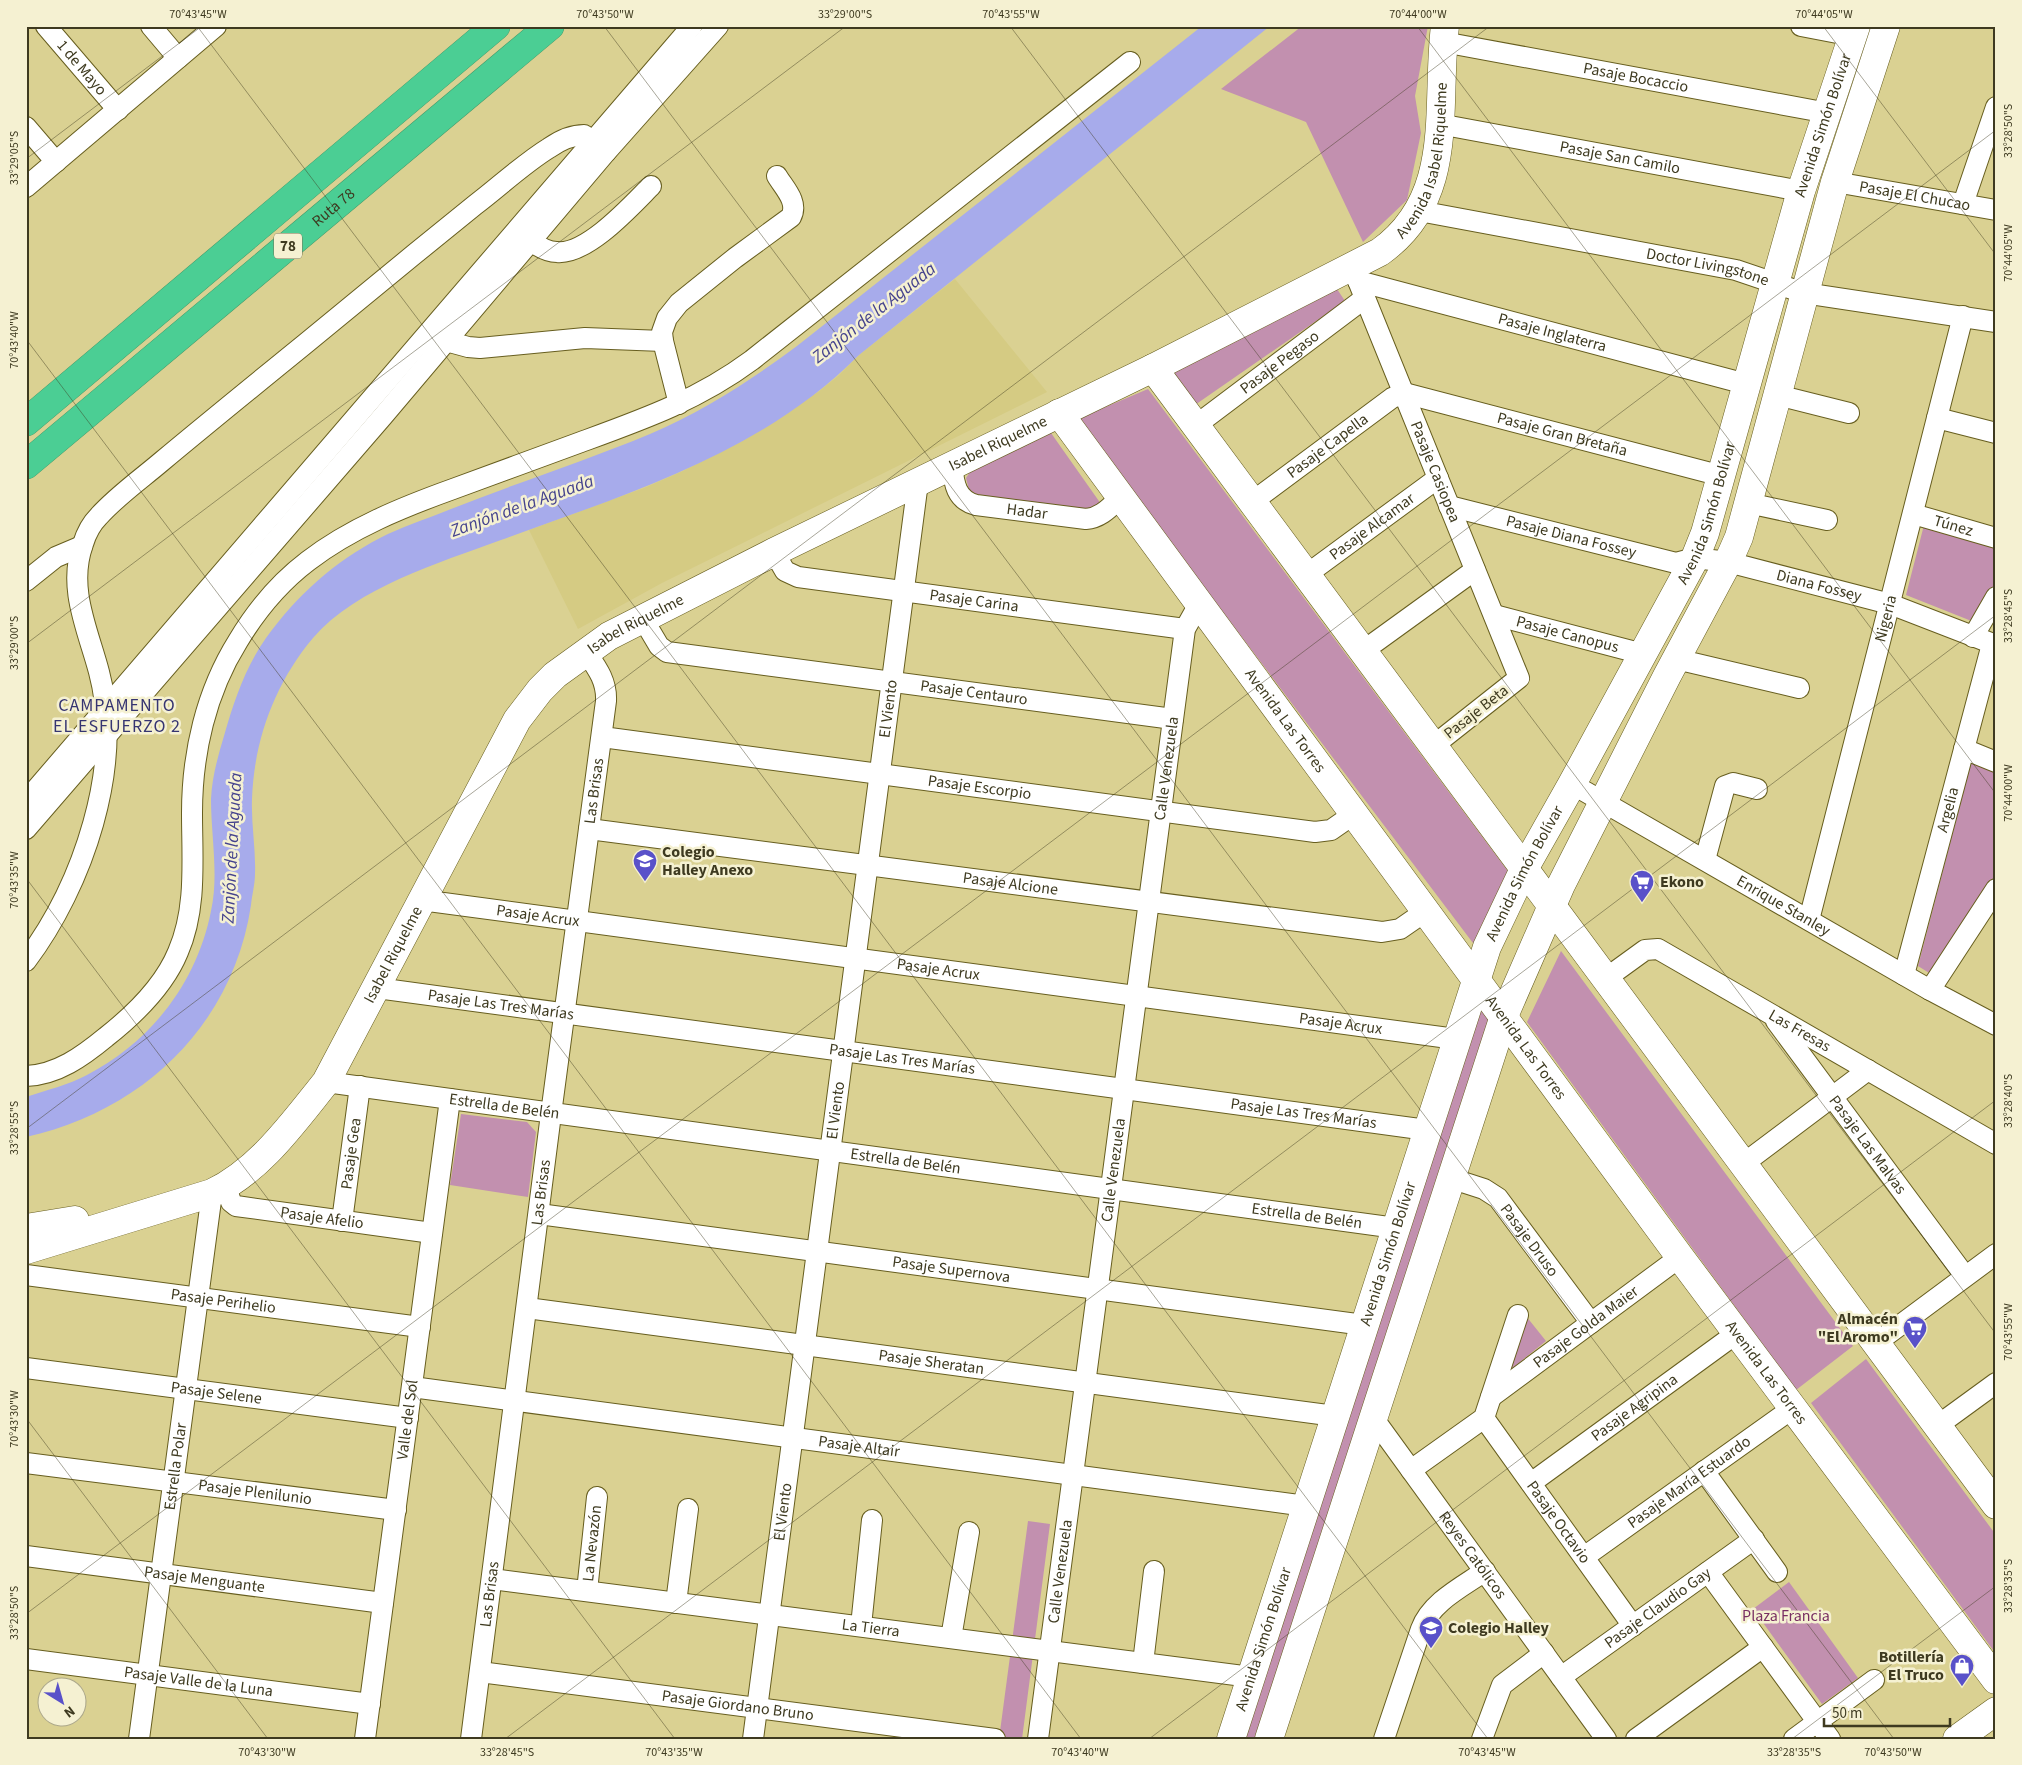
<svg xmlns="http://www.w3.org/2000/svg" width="2022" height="1765" viewBox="0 0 2022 1765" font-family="'Source Sans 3',sans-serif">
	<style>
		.built { fill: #d5cb83 }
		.green { fill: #c290af }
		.water { fill: #a7abeb }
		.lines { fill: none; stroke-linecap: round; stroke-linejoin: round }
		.street-casing { stroke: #675e1f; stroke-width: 22 }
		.secondary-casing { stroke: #675e1f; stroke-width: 29 }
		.highway-casing { stroke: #469a6b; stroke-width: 29 }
		.street { stroke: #fff; stroke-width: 20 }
		.secondary { stroke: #fff; stroke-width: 28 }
		.highway { stroke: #4bce94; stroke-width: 28 }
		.ticks { fill: none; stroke: #3e3a20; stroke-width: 1; stroke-opacity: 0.45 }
		.labels { text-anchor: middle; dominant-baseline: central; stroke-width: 5; stroke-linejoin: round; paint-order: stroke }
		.shield { fill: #f5f1d2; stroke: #757155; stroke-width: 1 }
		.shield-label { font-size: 15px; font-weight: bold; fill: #3e3a20 }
		.street-label { font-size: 16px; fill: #3e3a20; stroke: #f5f1d2 }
		.poi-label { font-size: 16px; font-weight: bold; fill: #3e3a20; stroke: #f5f1d2; text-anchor: start }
		.park-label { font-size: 16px; fill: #782e62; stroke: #f5f1d2 }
		.water-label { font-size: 18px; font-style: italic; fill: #44428d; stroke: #f5f1d2 }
		.neighbourhood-label { font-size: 18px; letter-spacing: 1px; fill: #363571; stroke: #f5f1d2 }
		.neatline { fill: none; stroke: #3e3a20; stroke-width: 2 }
		.ticks-label { font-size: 12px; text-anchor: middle; fill: #3e3a20 }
	</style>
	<rect width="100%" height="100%" fill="#dad192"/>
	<path class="built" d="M955,279l92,113 -385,191 -84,46 -49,-99 115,-42 39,-17 63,-32 72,-47 20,-16 21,-21z"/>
	<path class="green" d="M1302,26h126l-13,70 6,37 -14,67 -44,42 -57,-120 -85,-33z
		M1337,289l8,12 -153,106 -26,-33z
		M1148,389l365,489 -34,73 -402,-532z
		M1051,433l50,71 -11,6 -14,2 -100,-18 -7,-4 -3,-12 4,-6z
		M1924,525l72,18v41l-22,38 -68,-27z
		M1971,763l25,10v103l-62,100 -16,-10z
		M1561,951l292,395 -57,44 -269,-368z
		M1480,1002l15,19 -232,718h-21z
		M461,1114l66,8 9,10 -8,65 -78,-12z
		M1518,1306l28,35 -57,46z
		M1866,1359l130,176v119l-185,-251z
		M1028,1521l22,3 -28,215h-23z
		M1789,1582l69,96 -36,26 -69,-95z"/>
	<path class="water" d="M1202,26h68l-411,329c-97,98 -232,139 -358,185 -62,23 -144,47 -188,98 -38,45 -59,102 -61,161 -1,25 4,50 3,75 0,10 -3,21 -4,31 -18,120 -108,206 -225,232v-40c21,-7 42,-12 61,-22 65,-34 110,-93 124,-164 8,-36 0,-75 0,-112 1,-22 7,-43 13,-63 10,-35 21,-68 42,-98 30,-42 68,-76 114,-100 21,-11 44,-18 66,-27 67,-27 137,-49 204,-77 54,-23 101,-54 147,-88z"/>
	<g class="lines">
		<defs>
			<g id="street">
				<path id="s1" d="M46,26l72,84"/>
				<path d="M151,26l27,32"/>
				<path d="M1801,26l52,10"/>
				<path id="s2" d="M1443,42l385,71"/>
				<path id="s3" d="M1439,124l362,67"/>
				<path d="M26,127l30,35"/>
				<path id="s4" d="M1835,182l161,28"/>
				<path d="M26,187l190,-161"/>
				<path d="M1963,204l33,-97"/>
				<path id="s5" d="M1419,211l317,59 68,23 192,29"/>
				<path d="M532,242c7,5 16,10 25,10 30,3 74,-46 94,-66"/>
				<path id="s6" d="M1352,266l167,412 -86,68"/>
				<path id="s7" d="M1358,281l388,103"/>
				<path d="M446,341l22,6 12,1 105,-10 78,3"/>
				<path d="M1777,395l72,18"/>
				<path d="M679,404l-16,-63 -1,-9 5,-14 12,-15 56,-45 56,-41c8,-15 -7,-29 -14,-41"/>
				<path d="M1937,418l59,15"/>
				<path id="s8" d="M1195,426l170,-128"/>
				<path id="s9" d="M952,466c2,17 4,34 24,39l110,14c15,-1 24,-12 35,-22"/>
				<path id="s10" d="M1252,502l140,-104 12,-5 318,83"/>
				<path d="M1748,503l79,17"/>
				<path id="s11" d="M1449,506l227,57 19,-5 33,4 162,42 106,41"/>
				<path id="s12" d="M1913,514l83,24"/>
				<path id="s13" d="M774,552l11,19 13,6 387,52"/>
				<path id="s14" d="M1306,575l132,-97"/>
				<path d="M26,581l30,-24 26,-11"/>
				<path id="s15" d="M1494,615l149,39"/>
				<path id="s16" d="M643,619l16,27 8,6 506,67"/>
				<path d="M1973,637l23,-40"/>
				<path d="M1363,651l112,-81"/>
				<path d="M1676,659l123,29"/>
				<path id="s17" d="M602,737l713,95 16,-2 23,-16"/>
				<path d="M1964,749l32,13"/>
				<path id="s18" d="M1572,784l358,206 66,35"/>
				<path d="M26,801l666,-775"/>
				<path d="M26,829l357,-413 223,-264 112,-126"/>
				<path id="s19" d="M589,829l793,103 18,-3 26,-18"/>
				<path d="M1705,860l20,-74 8,-3 24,6"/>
				<path id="s20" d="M421,900l1035,139"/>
				<path id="s21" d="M1809,920l154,-604"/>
				<path d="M26,961c57,-76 98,-195 73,-289 -11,-42 -32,-84 -16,-128 3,-10 8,-20 16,-28 18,-20 42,-37 62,-54 48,-40 96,-79 144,-118 57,-47 113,-93 170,-139 24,-18 48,-41 74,-57 10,-7 22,-13 35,-13l22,17"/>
				<path id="s22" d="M1904,975l88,-331"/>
				<path id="s23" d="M1605,979l40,-29 13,-1 338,195"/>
				<path id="s24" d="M377,988l1050,142"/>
				<path d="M1930,990l66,-101"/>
				<path id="s25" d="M1776,1021l189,255"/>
				<path d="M26,1076c31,-1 57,-20 80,-39 28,-22 58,-51 72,-85 19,-43 14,-93 14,-139 0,-60 14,-121 46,-172 18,-30 41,-58 70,-80 43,-33 95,-54 145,-72 43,-16 85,-31 128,-47 63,-23 117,-42 171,-82l378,-298"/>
				<path id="s26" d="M326,1082l1070,146"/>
				<path d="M1743,1164l125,-94"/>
				<path id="s27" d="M1450,1178l34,11 14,9 93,125"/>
				<path id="s28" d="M226,1186l5,16 5,4 196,27"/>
				<path id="s29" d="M539,1214l825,111"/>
				<path id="s30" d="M342,1221l18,-135"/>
				<path id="s31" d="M26,1275l394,52"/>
				<path id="s32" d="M527,1308l808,108"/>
				<path d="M1876,1343l120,-89"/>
				<path id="s33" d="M26,1368l382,50"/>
				<path id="s34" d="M412,1387l894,119"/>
				<path id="s35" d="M1491,1397l189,-140"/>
				<path id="s36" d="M1484,1418l149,208"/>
				<path id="s37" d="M1374,1419l232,320"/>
				<path d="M1937,1426l59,-43"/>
				<path id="s38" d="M26,1463l370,47"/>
				<path d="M1411,1470l73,-52 34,-103"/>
				<path d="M1704,1471l73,101"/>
				<path id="s39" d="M1531,1483l206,-150"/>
				<path id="s40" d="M26,1556l357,47"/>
				<path id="s41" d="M1584,1557l209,-149"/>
				<path d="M1708,1572l122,167"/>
				<path id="s42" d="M492,1579l759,98"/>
				<path id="s43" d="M587,1591l10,-94"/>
				<path d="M676,1603l12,-94"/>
				<path d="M861,1626l11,-106"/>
				<path d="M951,1638l18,-106"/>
				<path id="s44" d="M26,1659l344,45"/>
				<path d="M1143,1663l11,-92"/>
				<path id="s45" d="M480,1672l515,67"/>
				<path id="s46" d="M1561,1677l193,-138"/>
				<path id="s47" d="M139,1739l73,-546"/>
				<path id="s48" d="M365,1739l85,-640"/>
				<path id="s49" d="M471,1739l80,-625 55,-413c1,-20 -9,-33 -20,-49"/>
				<path id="s50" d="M753,1739l165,-1257"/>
				<path id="s51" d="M1038,1739l147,-1110 9,-16 8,-6"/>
				<path d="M1384,1739l37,-110c10,-27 41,-42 64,-58"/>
				<path d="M1482,1739l20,-54 42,-32"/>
				<path d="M1636,1739l127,-92"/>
				<path d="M1794,1739l80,-59"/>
			</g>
			<g id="secondary">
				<path d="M1153,368l843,1137"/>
				<path id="s52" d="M1059,413l621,844 316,423"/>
				<path d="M26,1228l49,-8"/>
				<path id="s53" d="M26,1250l186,-57c48,-23 81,-70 114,-111l191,-362 23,-30 15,-15 54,-39 165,-84 379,-184 227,-116c77,-55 55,-144 65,-226"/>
				<path id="s54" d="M1231,1739l256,-792 37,-78 48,-85 123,-226 10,-25 96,-342 55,-165"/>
				<path d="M1269,1739l235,-723 57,-131 106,-209 61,-114 11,-25 96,-355 51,-156"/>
				<path d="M1957,1739l39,-28"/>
			</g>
			<g id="highway">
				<path d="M26,422l470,-396"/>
				<path id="s55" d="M26,465l524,-439"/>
			</g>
		</defs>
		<use href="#street" class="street-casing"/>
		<use href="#secondary" class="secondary-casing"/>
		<use href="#highway" class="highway-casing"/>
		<use href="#street" class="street"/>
		<use href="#secondary" class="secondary"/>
		<use href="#highway" class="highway"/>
	</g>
	<path class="ticks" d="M197,26l1291,1713M604,26l1290,1713M1010,26l986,1308M1417,26l579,768M1823,26l173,229M26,159l176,-133M26,339l1055,1400M26,644l820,-618M26,878l649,861M26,1129l1464,-1103M26,1418l242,321M26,1614l1970,-1484M505,1739l1491,-1124M1149,1739l847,-639M1792,1739l204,-153"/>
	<defs>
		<symbol id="school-pin" viewBox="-11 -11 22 30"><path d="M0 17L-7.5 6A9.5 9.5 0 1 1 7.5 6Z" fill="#5951c9" stroke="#f5f1d2"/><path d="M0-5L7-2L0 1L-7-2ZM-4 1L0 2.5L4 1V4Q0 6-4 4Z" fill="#fff"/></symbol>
		<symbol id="supermarket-pin" viewBox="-11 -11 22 30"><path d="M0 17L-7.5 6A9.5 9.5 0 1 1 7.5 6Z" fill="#5951c9" stroke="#f5f1d2"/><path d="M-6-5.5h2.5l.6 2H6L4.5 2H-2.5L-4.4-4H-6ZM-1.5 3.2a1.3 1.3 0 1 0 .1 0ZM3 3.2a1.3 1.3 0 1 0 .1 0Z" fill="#fff"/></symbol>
		<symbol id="shop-pin" viewBox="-11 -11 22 30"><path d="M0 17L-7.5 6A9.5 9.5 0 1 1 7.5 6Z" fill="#5951c9" stroke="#f5f1d2"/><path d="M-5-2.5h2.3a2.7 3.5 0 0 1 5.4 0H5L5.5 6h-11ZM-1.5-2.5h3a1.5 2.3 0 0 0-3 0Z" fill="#fff"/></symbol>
	</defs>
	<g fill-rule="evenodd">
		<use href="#school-pin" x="631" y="847" width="28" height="38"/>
		<use href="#supermarket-pin" x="1628" y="868" width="28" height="38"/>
		<use href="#supermarket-pin" x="1901" y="1314" width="28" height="38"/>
		<use href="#school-pin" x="1417" y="1614" width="28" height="38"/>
		<use href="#shop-pin" x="1948" y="1652" width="28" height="38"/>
	</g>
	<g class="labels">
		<rect class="shield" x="274" y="233.5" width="28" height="25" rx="4"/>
		<g class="shield-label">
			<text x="288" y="246">78</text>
		</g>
		<g class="street-label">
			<text stroke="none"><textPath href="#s1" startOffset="55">1 de Mayo</textPath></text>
			<text stroke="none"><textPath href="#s2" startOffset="196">Pasaje Bocaccio</textPath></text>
			<text stroke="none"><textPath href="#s54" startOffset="1725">Avenida Simón Bolívar</textPath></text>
			<text stroke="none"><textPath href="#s3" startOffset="184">Pasaje San Camilo</textPath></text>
			<text stroke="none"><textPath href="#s53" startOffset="1858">Avenida Isabel Riquelme</textPath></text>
			<text stroke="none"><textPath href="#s4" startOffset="81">Pasaje El Chucao</textPath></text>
			<text stroke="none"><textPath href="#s55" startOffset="401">Ruta 78</textPath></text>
			<text stroke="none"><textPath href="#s5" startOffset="294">Doctor Livingstone</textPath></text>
			<text stroke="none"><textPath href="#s7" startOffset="201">Pasaje Inglaterra</textPath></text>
			<text stroke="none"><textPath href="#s8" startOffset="106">Pasaje Pegaso</textPath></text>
			<text stroke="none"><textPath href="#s10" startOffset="351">Pasaje Gran Bretaña</textPath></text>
			<text stroke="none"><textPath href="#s53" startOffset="1324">Isabel Riquelme</textPath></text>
			<text stroke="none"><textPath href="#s10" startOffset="94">Pasaje Capella</textPath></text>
			<text stroke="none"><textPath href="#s6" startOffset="222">Pasaje Casiopea</textPath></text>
			<text stroke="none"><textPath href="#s9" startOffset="101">Hadar</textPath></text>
			<text stroke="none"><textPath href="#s54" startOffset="1320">Avenida Simón Bolívar</textPath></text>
			<text stroke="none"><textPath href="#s12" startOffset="42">Túnez</textPath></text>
			<text stroke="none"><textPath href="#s14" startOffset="82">Pasaje Alcamar</textPath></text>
			<text stroke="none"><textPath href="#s11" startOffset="126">Pasaje Diana Fossey</textPath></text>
			<text stroke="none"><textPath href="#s11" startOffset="381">Diana Fossey</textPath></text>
			<text stroke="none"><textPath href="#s13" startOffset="214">Pasaje Carina</textPath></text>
			<text stroke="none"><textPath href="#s21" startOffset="311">Nigeria</textPath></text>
			<text stroke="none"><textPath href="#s53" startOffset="919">Isabel Riquelme</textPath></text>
			<text stroke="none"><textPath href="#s15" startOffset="76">Pasaje Canopus</textPath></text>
			<text stroke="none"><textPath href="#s16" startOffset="351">Pasaje Centauro</textPath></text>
			<text stroke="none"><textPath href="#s50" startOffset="1039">El Viento</textPath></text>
			<text transform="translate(1476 712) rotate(-38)">Pasaje Beta</text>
			<text stroke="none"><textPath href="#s52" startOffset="382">Avenida Las Torres</textPath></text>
			<text stroke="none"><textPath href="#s51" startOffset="979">Calle Venezuela</textPath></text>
			<text stroke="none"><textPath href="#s17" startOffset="381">Pasaje Escorpio</textPath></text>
			<text stroke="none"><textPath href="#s49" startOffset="956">Las Brisas</textPath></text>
			<text stroke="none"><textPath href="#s22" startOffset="171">Argelia</textPath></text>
			<text stroke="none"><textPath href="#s54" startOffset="915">Avenida Simón Bolívar</textPath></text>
			<text stroke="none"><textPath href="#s19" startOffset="425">Pasaje Alcione</textPath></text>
			<text stroke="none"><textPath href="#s18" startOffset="244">Enrique Stanley</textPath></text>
			<text stroke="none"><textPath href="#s20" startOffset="118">Pasaje Acrux</textPath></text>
			<text stroke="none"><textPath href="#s53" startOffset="499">Isabel Riquelme</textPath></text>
			<text stroke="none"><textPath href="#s20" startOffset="522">Pasaje Acrux</textPath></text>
			<text stroke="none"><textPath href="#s24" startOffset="125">Pasaje Las Tres Marías</textPath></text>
			<text stroke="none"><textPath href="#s20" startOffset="928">Pasaje Acrux</textPath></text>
			<text stroke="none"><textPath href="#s23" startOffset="226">Las Fresas</textPath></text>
			<text stroke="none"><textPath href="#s52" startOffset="788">Avenida Las Torres</textPath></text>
			<text stroke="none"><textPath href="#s24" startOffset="530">Pasaje Las Tres Marías</textPath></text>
			<text stroke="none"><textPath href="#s26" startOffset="180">Estrella de Belén</textPath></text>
			<text stroke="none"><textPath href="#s50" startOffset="634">El Viento</textPath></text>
			<text stroke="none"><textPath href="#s24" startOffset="935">Pasaje Las Tres Marías</textPath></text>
			<text stroke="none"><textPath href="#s25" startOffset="154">Pasaje Las Malvas</textPath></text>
			<text stroke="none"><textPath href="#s30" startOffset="68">Pasaje Gea</textPath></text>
			<text stroke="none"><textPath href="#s26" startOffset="585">Estrella de Belén</textPath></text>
			<text stroke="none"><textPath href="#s51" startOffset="574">Calle Venezuela</textPath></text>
			<text stroke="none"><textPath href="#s49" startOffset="551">Las Brisas</textPath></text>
			<text stroke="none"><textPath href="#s26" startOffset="990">Estrella de Belén</textPath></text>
			<text stroke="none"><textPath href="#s28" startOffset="110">Pasaje Afelio</textPath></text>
			<text stroke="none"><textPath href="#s27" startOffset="105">Pasaje Druso</textPath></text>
			<text stroke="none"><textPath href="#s54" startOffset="510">Avenida Simón Bolívar</textPath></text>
			<text stroke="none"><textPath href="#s29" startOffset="416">Pasaje Supernova</textPath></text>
			<text stroke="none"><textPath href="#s31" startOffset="199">Pasaje Perihelio</textPath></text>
			<text stroke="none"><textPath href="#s35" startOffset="118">Pasaje Golda Maier</textPath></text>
			<text stroke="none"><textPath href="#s32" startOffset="408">Pasaje Sheratan</textPath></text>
			<text stroke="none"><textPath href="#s52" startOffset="1192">Avenida Las Torres</textPath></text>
			<text stroke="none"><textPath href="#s33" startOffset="192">Pasaje Selene</textPath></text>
			<text stroke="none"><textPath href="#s39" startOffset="128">Pasaje Agripina</textPath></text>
			<text stroke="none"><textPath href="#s48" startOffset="322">Valle del Sol</textPath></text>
			<text stroke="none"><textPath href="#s34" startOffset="451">Pasaje Altair</textPath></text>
			<text stroke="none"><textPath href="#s47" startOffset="275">Estrella Polar</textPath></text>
			<text stroke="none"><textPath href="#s41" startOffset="129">Pasaje María Estuardo</textPath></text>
			<text stroke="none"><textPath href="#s38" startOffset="231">Pasaje Plenilunio</textPath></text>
			<text stroke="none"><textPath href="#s50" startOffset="229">El Viento</textPath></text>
			<text stroke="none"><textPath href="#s36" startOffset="128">Pasaje Octavio</textPath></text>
			<text stroke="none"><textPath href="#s43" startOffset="48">La Nevazón</textPath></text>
			<text stroke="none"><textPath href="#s37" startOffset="168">Reyes Católicos</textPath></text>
			<text stroke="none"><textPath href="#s51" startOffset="169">Calle Venezuela</textPath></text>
			<text stroke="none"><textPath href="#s40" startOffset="180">Pasaje Menguante</textPath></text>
			<text stroke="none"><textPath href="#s49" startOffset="146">Las Brisas</textPath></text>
			<text stroke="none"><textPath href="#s46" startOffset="119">Pasaje Claudio Gay</textPath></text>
			<text stroke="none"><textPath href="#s42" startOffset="382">La Tierra</textPath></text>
			<text stroke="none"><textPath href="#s54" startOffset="105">Avenida Simón Bolívar</textPath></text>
			<text stroke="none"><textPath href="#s44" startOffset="174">Pasaje Valle de la Luna</textPath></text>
			<text stroke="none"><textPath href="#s45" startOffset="260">Pasaje Giordano Bruno</textPath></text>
		</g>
		<g class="poi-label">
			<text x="662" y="852">Colegio<tspan x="662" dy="18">Halley Anexo</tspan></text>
			<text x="1660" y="882">Ekono</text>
			<text x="1898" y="1319" text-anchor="end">Almacén<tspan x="1898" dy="18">"El Aromo"</tspan></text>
			<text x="1448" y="1628">Colegio Halley</text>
			<text x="1944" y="1657" text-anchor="end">Botillería<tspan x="1944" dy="18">El Truco</tspan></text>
		</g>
		<g class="park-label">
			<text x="1786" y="1616">Plaza Francia</text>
		</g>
		<g class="water-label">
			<text transform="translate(874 313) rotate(-38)">Zanjón de la Aguada</text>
			<text transform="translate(522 506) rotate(-20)">Zanjón de la Aguada</text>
			<text transform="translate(232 848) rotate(-87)">Zanjón de la Aguada</text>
		</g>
		<g class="neighbourhood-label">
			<text x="117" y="705">CAMPAMENTO<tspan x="117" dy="21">EL ESFUERZO 2</tspan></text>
		</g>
	</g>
	<rect width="2022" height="1765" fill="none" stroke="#f5f1d2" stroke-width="55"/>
	<g transform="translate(62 1702) rotate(143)"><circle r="24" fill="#f5f1d2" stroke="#aca88b"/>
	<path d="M0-4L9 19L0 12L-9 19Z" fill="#5951c9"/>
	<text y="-8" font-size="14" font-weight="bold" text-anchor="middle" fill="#3e3a20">N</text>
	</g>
	<path d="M1824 1718v8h126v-8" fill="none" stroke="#3e3a20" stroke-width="2.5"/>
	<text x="1832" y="1718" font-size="15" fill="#3e3a20" stroke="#f5f1d2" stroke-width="4" paint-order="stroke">50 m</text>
	<rect x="28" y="28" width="1966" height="1710" class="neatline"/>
	<g class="ticks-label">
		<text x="198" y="18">70°43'45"W</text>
		<text x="605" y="18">70°43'50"W</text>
		<text x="845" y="18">33°29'00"S</text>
		<text x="1011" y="18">70°43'55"W</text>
		<text x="1418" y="18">70°44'00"W</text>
		<text x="1824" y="18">70°44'05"W</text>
		<text transform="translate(2008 131) rotate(-90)" y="4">33°28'50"S</text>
		<text transform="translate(14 158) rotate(-90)" y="4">33°29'05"S</text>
		<text transform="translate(2008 253) rotate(-90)" y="4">70°44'05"W</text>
		<text transform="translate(14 340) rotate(-90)" y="4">70°43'40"W</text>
		<text transform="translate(2008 616) rotate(-90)" y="4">33°28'45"S</text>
		<text transform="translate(14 643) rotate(-90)" y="4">33°29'00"S</text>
		<text transform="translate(2008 793) rotate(-90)" y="4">70°44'00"W</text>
		<text transform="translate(14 880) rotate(-90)" y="4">70°43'35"W</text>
		<text transform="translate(2008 1101) rotate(-90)" y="4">33°28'40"S</text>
		<text transform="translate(14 1128) rotate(-90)" y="4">33°28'55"S</text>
		<text transform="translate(2008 1332) rotate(-90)" y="4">70°43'55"W</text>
		<text transform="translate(14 1419) rotate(-90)" y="4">70°43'30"W</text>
		<text transform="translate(2008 1586) rotate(-90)" y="4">33°28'35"S</text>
		<text transform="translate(14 1613) rotate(-90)" y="4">33°28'50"S</text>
		<text x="267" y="1756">70°43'30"W</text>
		<text x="507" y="1756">33°28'45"S</text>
		<text x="674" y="1756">70°43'35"W</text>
		<text x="1080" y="1756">70°43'40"W</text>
		<text x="1487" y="1756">70°43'45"W</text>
		<text x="1794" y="1756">33°28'35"S</text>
		<text x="1893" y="1756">70°43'50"W</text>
	</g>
</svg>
